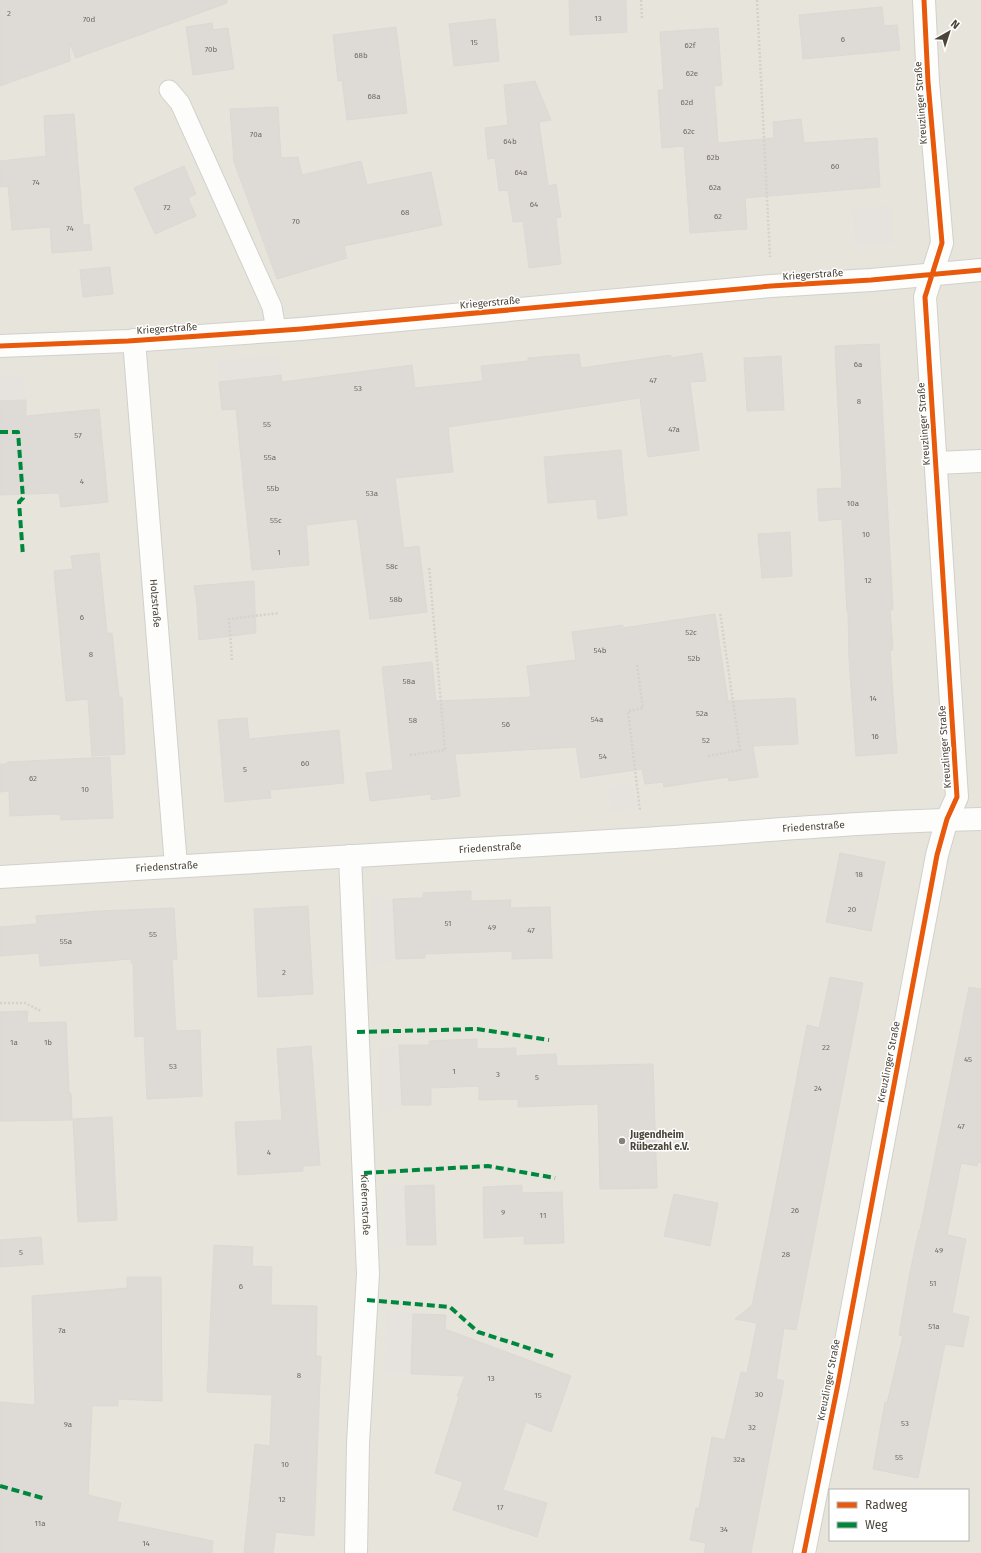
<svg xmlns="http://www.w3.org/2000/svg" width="981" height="1553" viewBox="0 0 981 1553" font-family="'Fira Sans',sans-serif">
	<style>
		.residential { fill: #e7e4dc; fill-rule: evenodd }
		.industrial { fill: #e6e2de }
		.parking { fill: #e6e3df }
		.building { fill: #dedbd6; stroke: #dcd9d4 }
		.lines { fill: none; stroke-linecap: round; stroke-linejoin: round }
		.lane-casing { stroke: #d2d0cb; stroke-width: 21 }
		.street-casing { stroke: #d2d0cb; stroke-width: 24 }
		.path { stroke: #d3d2cc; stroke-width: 2.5; stroke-dasharray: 2 2; stroke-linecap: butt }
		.lane { stroke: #fdfdfc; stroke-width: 19 }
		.street { stroke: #fdfdfc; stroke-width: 22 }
		.quiet { stroke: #00873e; stroke-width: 4; stroke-dasharray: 8 4; stroke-linecap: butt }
		.cycleway-casing { stroke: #fff; stroke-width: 8 }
		.cycleway { stroke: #e8590c; stroke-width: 5 }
		.poi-dot { fill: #868178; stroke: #fff; stroke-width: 1.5 }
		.labels { text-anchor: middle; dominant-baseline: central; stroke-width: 3; stroke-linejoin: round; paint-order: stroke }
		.number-label { font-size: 8px; fill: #706a61 }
		.street-label { font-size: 10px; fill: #4b4439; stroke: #fff }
		.poi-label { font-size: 10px; font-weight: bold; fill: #4b4439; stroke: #fff; text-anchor: start }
	</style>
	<rect width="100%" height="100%" fill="#f4f2ee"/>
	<path class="residential" d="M0,0h981v1553h-981zM830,1490h138v50h-138z"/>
	<path class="industrial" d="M279,356l5,47 -62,7 -5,-50z
		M372,895l21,4 30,-1 2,60 -29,1 -24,7z
		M428,1045l3,60h-29l-21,9v-67z
		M383,1185h51l2,60h-29l-22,5z
		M386,1311l60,4 -2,60 -60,-1z"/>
	<path class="parking" d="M891,206l2,37 -37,3 -4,-37z
		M22,374l4,26 -26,1v-25z
		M632,784l4,24 -26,4 -3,-25z"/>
	<path class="building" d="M0,0h227v3l-151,55 -7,-16 1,19 -70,25z
		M569,0h57l1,32 -57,3z
		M882,7l2,19 13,-1 3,25 -97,9 -4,-44z
		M495,19l4,42 -45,5 -5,-42z
		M212,23l1,7 15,-2 6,41 -41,6 -7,-48z
		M396,27l11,86 -60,7 -5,-40 -4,1 -5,-46z
		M718,28l4,57 -8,1 4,57 56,-5 -1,-16 28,-3 3,24 73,-5 3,49 -135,11 2,31 -57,4 -6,-87 -22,2 -4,-58h6l-4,-58z
		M535,81l16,39 -12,2 9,64 8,-2 5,33 -5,1 5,46 -32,4 -6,-47 -10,1 -5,-32 -9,1 -4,-33 -7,1 -3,-31 23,-3 -4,-40z
		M278,107l3,51 17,-1 4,18 59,-14 6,24 64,-13 11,53 -98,21 3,12 -70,21 -43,-117 -4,-53z
		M74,114l9,111 6,-1 3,26 -40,3 -2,-26 -38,3 -4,-44 -8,1v-26l46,-5 -2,-40z
		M184,166l12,28 -8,4 8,18 -41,18 -21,-46z
		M110,267l3,27 -30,3 -3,-27z
		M879,344l14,266 -3,-1 3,41 -3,1 7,102 -41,3 -7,-98 -1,-47h-1l-5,-92 -23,2 -2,-32 25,-1 -7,-142z
		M702,353l4,28 -16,1 9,68 -51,7 -8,-59 -192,29 5,45 -58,6 9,70 15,-2 8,66 -57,7 -13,-100 -51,6 3,40 -57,5 -16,-161 -14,1 -3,-28 62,-7 1,7 130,-17 3,23 68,-7 -2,-15 47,-5v-3l51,-4 2,14 90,-13v3z
		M781,356l3,54 -37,1 -3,-53z
		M26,400v16l73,-7 9,93 -47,5 -2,-14 -59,2v-94z
		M621,450l6,65 -29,4 -2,-20 -48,4 -4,-46z
		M790,532l2,44 -30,2 -4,-44z
		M99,553l8,80h5l7,64h3l3,57 -33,2 -4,-57 -22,2 -12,-130 19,-2 -2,-13z
		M254,581l2,52 -57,7 -2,-35 -3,-19z
		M715,614l13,87 67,-3 3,46 -45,2 5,31 -29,4 -1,-4 -64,10 -1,-5 -18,2 -3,-15 -61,9 -5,-31 -121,7 5,42 -29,4v-6l-61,7 -4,-28 27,-3 -11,-103 50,-5 4,39 95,-4 -4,-31 49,-6 -4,-28 51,-7v3z
		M247,718l2,21 90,-9 5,53 -74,7 1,8 -46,4 -7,-82z
		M110,757l3,61 -52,2 -1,-6 -50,2 -1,-25 -9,1v-28h7v-2z
		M840,853l45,9 -14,69 -45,-9z
		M471,891v10l40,-1 -1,8 40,-1 2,51 -40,1v-8l-87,3v4l-29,1 -3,-60 30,-1v-5z
		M308,906l5,88 -55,3 -4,-88z
		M174,908l3,51 -5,1 4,71 24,-1 2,66 -55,3 -3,-63 -9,1 -2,-74h-2v-4l-91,7 -1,-13 -39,3v-29l37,-3 -1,-8 64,-5z
		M830,977l33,6 -67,347 -12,-2 -8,51 8,2 -33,172h-47l2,-10 -16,-3 6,-32h3l13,-71 13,3 16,-68 6,1 10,-50 -22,-4 17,-14 15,-73 40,-207 12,3z
		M969,987l12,2v174l-3,-1 -1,4 -16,-3 -14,72 19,4 -14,74 17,4 -6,30 -18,-3 -27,134 -45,-9 12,-67 2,1 16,-67 -4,-1 11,-63 9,-42h1z
		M28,1011l-1,12 39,-1 3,71h2l1,27 -72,1v-109z
		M477,1039v10l39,-1v8l40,-2 1,12 96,-2 4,124 -57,1 -2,-85 -80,3v-8l-39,1v-14l-48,2v17h-29l-3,-60h30v-4z
		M311,1046l9,119 -17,1v5l-65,4 -3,-53 47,-2 -5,-71z
		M112,1117l5,103 -39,2 -5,-103z
		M434,1185l2,60h-29l-2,-59z
		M522,1185v8l40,-1 2,51 -40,1v-8l-40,2 -1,-51z
		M674,1194l44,9 -8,43 -46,-10z
		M41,1237l2,27 -43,3v-27z
		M214,1245l39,2 -1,19 20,1 -1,38 46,1 -1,50h5l-7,180 -38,-4 -3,21h-29l11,-109 15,2 2,-51 -65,-3z
		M127,1277h34l1,124 -44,-2v7h-26l-4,89 33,8 -4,18 96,20 -1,12h-212v-151l35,3 -3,-109 95,-8z
		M413,1314l33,1 -1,14 126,47 -20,56 -25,-10 -23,68 44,13 -10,34 -84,-27 10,-28 -28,-9 24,-76 -2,-1 8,-20 -54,-2z"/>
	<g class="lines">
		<defs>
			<path id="lane" d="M169,90l11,13 92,204 4,23"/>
			<g id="street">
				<path id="s1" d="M134,340l42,526"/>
				<path d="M0,346l128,-5 173,-12 470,-43 100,-6 110,-10"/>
				<path d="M936,463l45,-2"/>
				<path id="s2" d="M350,856l18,418 -10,169 -2,110"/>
				<path id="s3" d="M0,877c209,-13 417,-24 626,-37 118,-7 236,-19 355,-21"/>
				<path d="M804,1553l34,-169 99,-529 10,-36 10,-22 -32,-500 17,-54 -14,-161 -4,-82"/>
			</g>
		</defs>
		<use href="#lane" class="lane-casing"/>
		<use href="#street" class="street-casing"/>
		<path class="path" d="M641,0l1,18
			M757,0l13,257
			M232,660l-3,-41 50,-6
			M637,665l6,43 -15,3 12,100
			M410,755l35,-5 -16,-184
			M708,756l32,-6 -20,-138
			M0,1003h25l16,8"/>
		<use href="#lane" class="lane"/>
		<use href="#street" class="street"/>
		<path class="quiet" d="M0,432h18l5,66 -4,4 4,54
			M357,1032l120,-3 72,11
			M364,1173l124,-7 67,12
			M367,1300l83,7 28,25 75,24
			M0,1486l46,13"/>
		<defs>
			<path id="cycleway" d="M0,346l128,-5 173,-12 470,-43 100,-6 110,-10
				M804,1553l34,-169 99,-529 10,-36 10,-22 -32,-500 17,-54 -14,-161 -4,-82"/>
		</defs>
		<use href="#cycleway" class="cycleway-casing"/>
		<use href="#cycleway" class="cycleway"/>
	</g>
	<circle class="poi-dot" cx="622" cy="1141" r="4"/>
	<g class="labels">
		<g class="number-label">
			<text x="9" y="13">2</text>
			<text x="598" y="18">13</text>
			<text x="89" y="19">70d</text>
			<text x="843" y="39">6</text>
			<text x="474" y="42">15</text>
			<text x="690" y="45">62f</text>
			<text x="211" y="49">70b</text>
			<text x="361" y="55">68b</text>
			<text x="692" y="73">62e</text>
			<text x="374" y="96">68a</text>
			<text x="687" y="102">62d</text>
			<text x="689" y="131">62c</text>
			<text x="256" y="134">70a</text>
			<text x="510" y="141">64b</text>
			<text x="713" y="157">62b</text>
			<text x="835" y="166">60</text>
			<text x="521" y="172">64a</text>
			<text x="36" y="182">74</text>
			<text x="715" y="187">62a</text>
			<text x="534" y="204">64</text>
			<text x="167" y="207">72</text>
			<text x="405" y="212">68</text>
			<text x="718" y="216">62</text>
			<text x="296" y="221">70</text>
			<text x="70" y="228">74</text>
			<text x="858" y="364">6a</text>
			<text x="653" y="380">47</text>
			<text x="358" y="388">53</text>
			<text x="859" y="401">8</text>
			<text x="267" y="424">55</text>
			<text x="674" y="429">47a</text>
			<text x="78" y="435">57</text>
			<text x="270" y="457">55a</text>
			<text x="82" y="481">4</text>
			<text x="273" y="488">55b</text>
			<text x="372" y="493">53a</text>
			<text x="853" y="503">10a</text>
			<text x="276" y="520">55c</text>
			<text x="866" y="534">10</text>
			<text x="279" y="552">1</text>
			<text x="392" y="566">58c</text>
			<text x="868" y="580">12</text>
			<text x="396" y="599">58b</text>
			<text x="82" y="617">6</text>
			<text x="691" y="632">52c</text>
			<text x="600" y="650">54b</text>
			<text x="91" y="654">8</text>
			<text x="694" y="658">52b</text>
			<text x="409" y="681">58a</text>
			<text x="873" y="698">14</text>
			<text x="702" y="713">52a</text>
			<text x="597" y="719">54a</text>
			<text x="413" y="720">58</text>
			<text x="506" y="724">56</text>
			<text x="875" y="736">16</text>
			<text x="706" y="740">52</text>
			<text x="603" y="756">54</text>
			<text x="305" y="763">60</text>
			<text x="245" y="769">5</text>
			<text x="33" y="778">62</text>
			<text x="85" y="789">10</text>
			<text x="859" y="874">18</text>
			<text x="852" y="909">20</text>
			<text x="448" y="923">51</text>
			<text x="492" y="927">49</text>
			<text x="531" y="930">47</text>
			<text x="153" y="934">55</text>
			<text x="66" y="941">55a</text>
			<text x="284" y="972">2</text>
			<text x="14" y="1042">1a</text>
			<text x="48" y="1042">1b</text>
			<text x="826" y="1047">22</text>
			<text x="968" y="1059">45</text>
			<text x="173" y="1066">53</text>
			<text x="454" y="1071">1</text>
			<text x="498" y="1074">3</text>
			<text x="537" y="1077">5</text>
			<text x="818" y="1088">24</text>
			<text x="961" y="1126">47</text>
			<text x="269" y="1152">4</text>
			<text x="795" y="1210">26</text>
			<text x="503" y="1212">9</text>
			<text x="543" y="1215">11</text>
			<text x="939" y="1250">49</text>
			<text x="21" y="1252">5</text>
			<text x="786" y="1254">28</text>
			<text x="933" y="1283">51</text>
			<text x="241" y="1286">6</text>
			<text x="934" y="1326">51a</text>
			<text x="62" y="1330">7a</text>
			<text x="299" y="1375">8</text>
			<text x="491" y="1378">13</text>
			<text x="759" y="1394">30</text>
			<text x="538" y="1395">15</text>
			<text x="905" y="1423">53</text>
			<text x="68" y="1424">9a</text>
			<text x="752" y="1427">32</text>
			<text x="899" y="1457">55</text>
			<text x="739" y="1459">32a</text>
			<text x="285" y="1464">10</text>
			<text x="282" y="1499">12</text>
			<text x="500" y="1507">17</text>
			<text x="40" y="1523">11a</text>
			<text x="724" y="1529">34</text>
			<text x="146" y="1543">14</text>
		</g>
		<g class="street-label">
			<text transform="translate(921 103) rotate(-94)">Kreuzlinger Straße</text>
			<text transform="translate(813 275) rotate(-4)">Kriegerstraße</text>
			<text transform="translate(490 303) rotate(-5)">Kriegerstraße</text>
			<text transform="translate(167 329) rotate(-4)">Kriegerstraße</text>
			<text transform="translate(924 424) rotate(-94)">Kreuzlinger Straße</text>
			<text stroke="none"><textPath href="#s1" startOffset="264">Holzstraße</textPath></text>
			<text transform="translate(945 747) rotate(-94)">Kreuzlinger Straße</text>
			<text stroke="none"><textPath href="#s3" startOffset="815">Friedenstraße</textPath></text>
			<text stroke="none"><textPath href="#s3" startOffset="491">Friedenstraße</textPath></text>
			<text stroke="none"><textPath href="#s3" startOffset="167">Friedenstraße</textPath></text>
			<text transform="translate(889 1062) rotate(-79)">Kreuzlinger Straße</text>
			<text stroke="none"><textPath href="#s2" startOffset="349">Kiefernstraße</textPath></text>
			<text transform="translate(829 1380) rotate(-79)">Kreuzlinger Straße</text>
		</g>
		<g class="poi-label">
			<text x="630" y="1135">Jugendheim<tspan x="630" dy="12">Rübezahl e.V.</tspan></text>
		</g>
	</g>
	<rect x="829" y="1489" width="140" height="52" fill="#ffffff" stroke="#b7b4b0"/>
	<rect x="837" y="1502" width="20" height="6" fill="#e8590c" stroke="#b7b4b0"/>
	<text x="865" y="1509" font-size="12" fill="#4b4439">Radweg</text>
	<rect x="837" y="1522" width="20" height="6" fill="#00873e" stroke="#b7b4b0"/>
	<text x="865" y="1529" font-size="12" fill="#4b4439">Weg</text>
	<g transform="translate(949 32) rotate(39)" stroke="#ffffff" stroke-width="3" paint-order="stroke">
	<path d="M0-3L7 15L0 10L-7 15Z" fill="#4b4439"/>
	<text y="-6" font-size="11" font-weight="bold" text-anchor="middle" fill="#4b4439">N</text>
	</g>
</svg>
